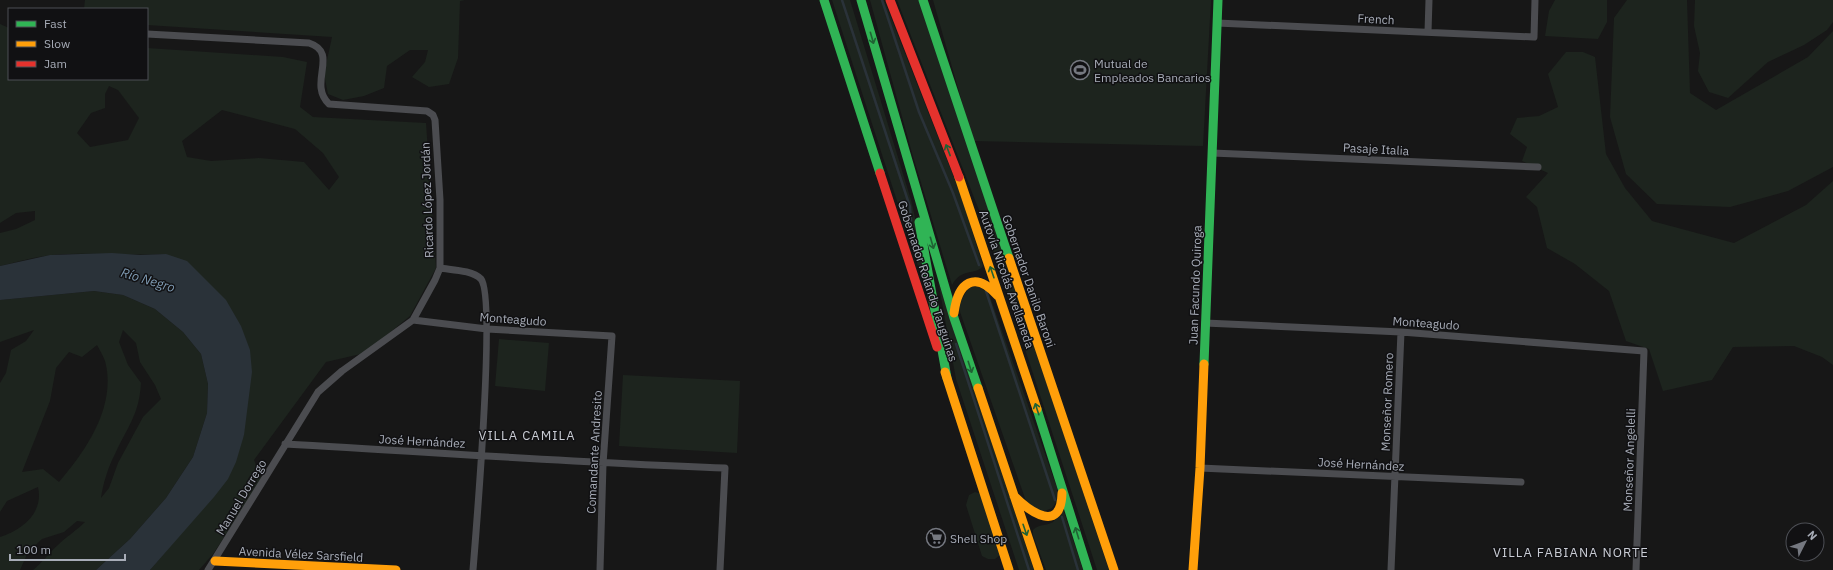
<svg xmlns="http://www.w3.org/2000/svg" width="1833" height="570" viewBox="0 0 1833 570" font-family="'IBM Plex Sans',sans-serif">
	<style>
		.green { fill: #1d241e; fill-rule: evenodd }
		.water { fill: #2a3239 }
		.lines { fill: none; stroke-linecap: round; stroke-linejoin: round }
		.stream { stroke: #2a3239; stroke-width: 2.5 }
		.street { stroke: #4b4c50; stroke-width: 7 }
		.fast { stroke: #30b455; stroke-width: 9 }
		.slow { stroke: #ff9f0a; stroke-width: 9 }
		.jam { stroke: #e5322d; stroke-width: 9 }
		.oneway { stroke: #206234 }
		.labels { text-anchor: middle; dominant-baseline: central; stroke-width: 3; stroke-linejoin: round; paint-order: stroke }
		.street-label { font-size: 12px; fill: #a8adb8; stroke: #111113 }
		.poi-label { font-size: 12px; fill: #a8adb8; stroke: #111113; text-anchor: start }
		.water-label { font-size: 13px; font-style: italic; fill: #7f9bb3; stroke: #111113 }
		.neighbourhood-label { font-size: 13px; letter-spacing: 1px; fill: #c9ccd4; stroke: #111113 }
	</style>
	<rect width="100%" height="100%" fill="#171717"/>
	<path class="green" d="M85,0h380l-5,1 -2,57 -9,26 -20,3 -17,-10 13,-15 3,-12h-18l-23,16 -3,22 -20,8 -21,4 -15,-6 -4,-20 8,-37 -185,-12v-16h-63z
		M832,0h18l61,200 33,146z
		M870,0h14l78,198 21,68c-8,10 -21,1 -31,19l-40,-132z
		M897,0h22l190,570h-12l-113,-347z
		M933,0h278l-8,146 -230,-5z
		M1555,0h52v22l-9,17 -53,-3 4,-25z
		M1627,0h60l3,93 26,17 92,-53 25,-26v136l-45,24 -58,16 -73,-3 -31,-30 -16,-57 4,-99z
		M1695,0h138v22l-6,8 -23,15 -36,17 -40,36 -19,-6 -11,-21 2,-18 -6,-27z
		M0,24l9,4v51h138v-31l136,9 24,5 -7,45 13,10 113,6 10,145 -26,48 -45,37 -39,9 -72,98 8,20 -49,74 -14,16h-49l34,-40 60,-95 -78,-181c-38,2 -76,-2 -114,1 -18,2 -35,7 -52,11v-33l16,-4 19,-9v-9l-19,2 -16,10zM109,86l9,4 21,28 -11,22 -38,7 -13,-14 14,-20 14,-5v-14zM222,110l73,19 28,24 16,24 -10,13 -25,-28 -45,-4 -48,3 -24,-4 -5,-16z
		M1566,52h17l12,5 11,97 19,34 27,33 82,22 72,-38 27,-24v184l-11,-8 -28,-11 -61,1 -21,33 -49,11 -14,-42 -23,-8 -17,-50 -34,-27 -28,-16 -10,-41 -11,-10 22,-24 -26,-12 5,-14 -17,-13 7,-16 22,-2 19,-9 -10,-33z
		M938,281l96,289h-15l-63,-191z
		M969,287h11l9,7 68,194v13l-5,7 -10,4 -15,-8 -69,-198z
		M94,291l29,4 32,14 28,23 18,22 7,30 -1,29 -14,44 -27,41 -36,41 -34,31h-63c9,-7 16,-17 25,-25 8,-8 18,-14 27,-23l-8,-1 -13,11 -22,7 -14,13 -8,18h-20v-33c22,-7 44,-24 38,-50l-31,14 -7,11v-129l6,-10 5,-23 15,-9 8,-11 -34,12v-42zM123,330l13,13 4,19 15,23 6,14 -18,18 -25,46 -9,25 -8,10c2,-14 7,-31 14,-44 13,-28 24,-39 26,-71l-13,-18 -9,-23zM97,345c3,6 8,13 9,20 9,43 -20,86 -47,117l-16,-13 -21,3 28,-71 6,-33 13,-16 13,5z
		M499,339l50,4 -4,48 -50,-5z
		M623,375l117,6 -3,72 -118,-7z
		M975,492l7,2 18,61 -5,4h-7l-6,-3 -16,-51 3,-10z
		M1063,509l20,61h-37l-13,-35v-5c6,-7 16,-3 22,-10 3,-3 6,-8 8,-11z"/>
	<path class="water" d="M112,253l28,2 26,-1 21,7 39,39 15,26 9,24 2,22 -8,63 -8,27 -8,17 -14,18 -64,73h-54l34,-31 36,-41 27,-41 14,-44 1,-29 -7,-30 -18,-22 -28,-23 -32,-14 -29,-4 -94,9v-34l50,-11z"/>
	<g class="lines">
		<path class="stream" d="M842,0l68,207 1,14
			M882,0l37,112 34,81 26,72
			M986,291l69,209
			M956,344l73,226
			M1062,517l16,53"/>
		<path class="street" d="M1217,23l317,14 1,-37
			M1428,32l1,-32
			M147,34l162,9c31,10 -2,40 20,61l98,7 6,4 2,5 5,80v68l-5,12 -22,40 -71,51 -24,21 -110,178
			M1212,153l326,14
			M440,268c12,2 32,2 41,11 15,18 -5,253 -8,291
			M413,320l74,9 125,7 -9,128 -3,106
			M1205,323l196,9 243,19 -8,219
			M285,444c147,8 293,19 440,24l-5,102
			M1200,468l321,14
			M1391,570l10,-238"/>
		<path class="fast" d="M824,0l56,173
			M861,0l93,318 24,70
			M923,0l86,258
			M919,222l28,156
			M1204,364l14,-364
			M1037,409l51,161"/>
		<path class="slow" d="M959,177l78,232
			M1009,258l105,312
			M954,313c4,-31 21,-43 44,-17
			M945,372l64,198
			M978,388l61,182
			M1014,496c16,16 47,38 48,-3
			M215,561l181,9
			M1193,570l7,-102 4,-104"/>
		<path class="jam" d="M890,0l69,177
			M880,173l57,174"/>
	</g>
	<defs><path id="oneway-shaft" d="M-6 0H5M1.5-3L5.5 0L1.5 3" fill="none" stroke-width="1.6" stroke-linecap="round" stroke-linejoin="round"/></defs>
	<g class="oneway">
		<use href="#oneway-shaft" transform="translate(872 38) rotate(74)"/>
		<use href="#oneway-shaft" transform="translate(948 150) rotate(-111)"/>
		<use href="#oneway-shaft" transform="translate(932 243) rotate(74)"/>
		<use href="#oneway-shaft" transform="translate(992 272) rotate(-109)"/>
		<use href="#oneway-shaft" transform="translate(970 367) rotate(72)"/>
		<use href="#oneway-shaft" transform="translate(1037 409) rotate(-108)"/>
		<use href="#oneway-shaft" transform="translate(1025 530) rotate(71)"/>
		<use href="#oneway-shaft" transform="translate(1077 533) rotate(-107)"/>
	</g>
	<defs>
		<symbol id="stadium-ring" viewBox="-11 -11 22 22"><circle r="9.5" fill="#111113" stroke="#757880" stroke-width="1.5"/><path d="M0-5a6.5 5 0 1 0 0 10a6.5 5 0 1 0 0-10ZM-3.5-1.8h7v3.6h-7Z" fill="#757880"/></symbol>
		<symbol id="supermarket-ring" viewBox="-11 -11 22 22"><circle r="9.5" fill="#111113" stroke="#757880" stroke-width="1.5"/><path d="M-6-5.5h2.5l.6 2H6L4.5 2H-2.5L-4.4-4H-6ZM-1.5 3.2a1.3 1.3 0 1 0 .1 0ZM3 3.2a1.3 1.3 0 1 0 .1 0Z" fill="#757880"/></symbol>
	</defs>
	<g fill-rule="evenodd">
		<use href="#stadium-ring" x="1069" y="59" width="22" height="22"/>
		<use href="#supermarket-ring" x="925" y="527" width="22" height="22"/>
	</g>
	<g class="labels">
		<g class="street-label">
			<text transform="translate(1376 19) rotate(3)">French</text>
			<text transform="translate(1376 149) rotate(3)">Pasaje Italia</text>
			<text transform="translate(427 200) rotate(-92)">Ricardo López Jordán</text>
			<text transform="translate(1007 279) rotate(71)">Autovía Nicolás Avellaneda</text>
			<text transform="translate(928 281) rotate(72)">Gobernador Rolando Tauguinas</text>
			<text transform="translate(1029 281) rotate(71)">Gobernador Danilo Baroni</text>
			<text transform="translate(1195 285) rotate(-88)">Juan Facundo Quiroga</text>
			<text transform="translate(513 319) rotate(4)">Monteagudo</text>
			<text transform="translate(1426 323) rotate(4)">Monteagudo</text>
			<text transform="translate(1387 402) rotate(-88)">Monseñor Romero</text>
			<text transform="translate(422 441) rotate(3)">José Hernández</text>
			<text transform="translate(594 452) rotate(-87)">Comandante Andresito</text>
			<text transform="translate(1629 460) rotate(-88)">Monseñor Angelelli</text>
			<text transform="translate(1361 464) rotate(3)">José Hernández</text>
			<text transform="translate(241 497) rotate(-59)">Manuel Dorrego</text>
			<text transform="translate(301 554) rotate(3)">Avenida Vélez Sarsfield</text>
		</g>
		<g class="poi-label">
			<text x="1094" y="63">Mutual de<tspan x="1094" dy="14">Empleados Bancarios</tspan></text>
			<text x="950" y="538">Shell Shop</text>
		</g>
		<g class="water-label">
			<text transform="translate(148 280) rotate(17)">Río Negro</text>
		</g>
		<g class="neighbourhood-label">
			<text x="527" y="435">VILLA CAMILA</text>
			<text x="1571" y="552">VILLA FABIANA NORTE</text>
		</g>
	</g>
	<rect x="8" y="8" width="140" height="72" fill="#111113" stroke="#4d4f55"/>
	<rect x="16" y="21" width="20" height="6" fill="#30b455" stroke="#4d4f55"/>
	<text x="44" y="28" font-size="12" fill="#a8adb8">Fast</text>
	<rect x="16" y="41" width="20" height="6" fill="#ff9f0a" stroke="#4d4f55"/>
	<text x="44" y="48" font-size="12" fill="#a8adb8">Slow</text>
	<rect x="16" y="61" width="20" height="6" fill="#e5322d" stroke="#4d4f55"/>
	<text x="44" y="68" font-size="12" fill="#a8adb8">Jam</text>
	<g transform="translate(1805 542) rotate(48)"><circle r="19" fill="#111113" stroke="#4d4f55"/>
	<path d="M0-3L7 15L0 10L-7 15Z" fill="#757880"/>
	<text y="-6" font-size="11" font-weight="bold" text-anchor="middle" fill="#a8adb8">N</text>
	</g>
	<path d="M10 554v6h115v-6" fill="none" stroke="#a8adb8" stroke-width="2"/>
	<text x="16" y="554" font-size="12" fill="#a8adb8" stroke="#111113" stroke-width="3" paint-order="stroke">100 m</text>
</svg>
